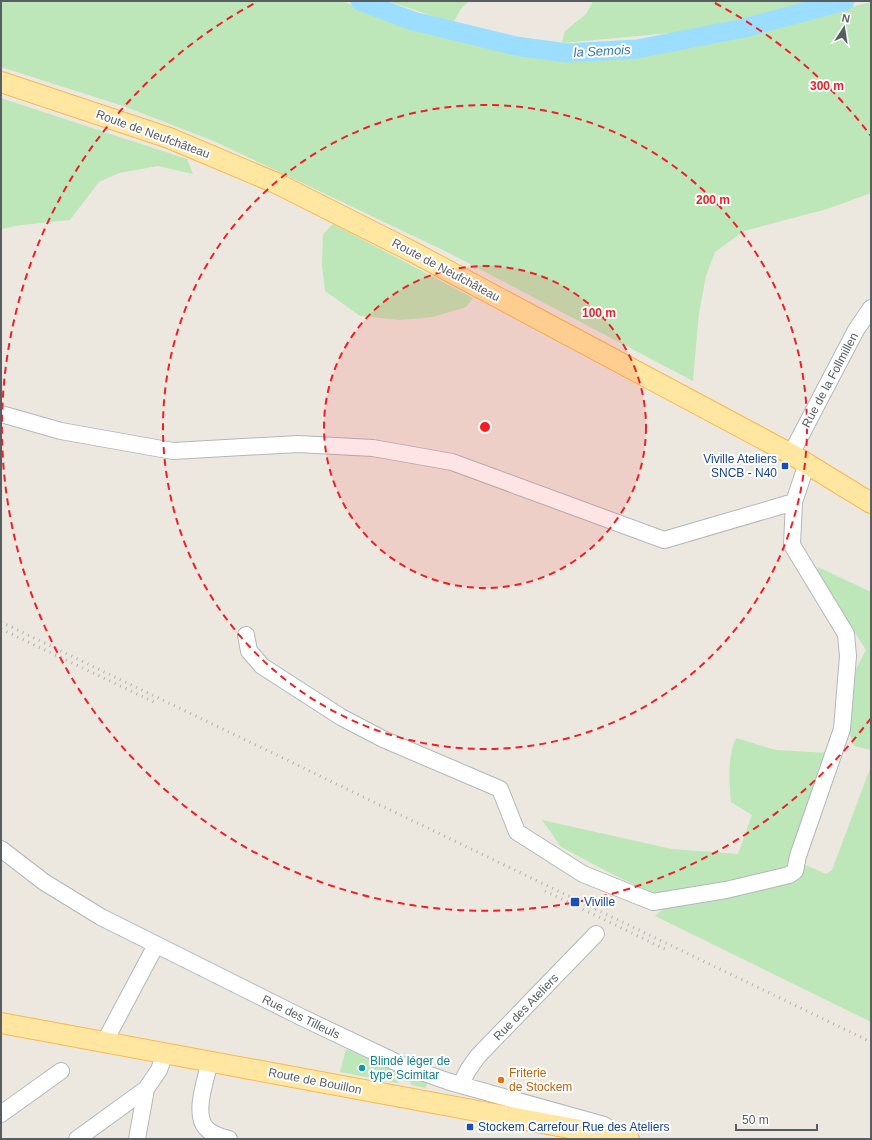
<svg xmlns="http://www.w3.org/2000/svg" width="872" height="1140" viewBox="0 0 872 1140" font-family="Helvetica,sans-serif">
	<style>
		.green { fill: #bde7b9 }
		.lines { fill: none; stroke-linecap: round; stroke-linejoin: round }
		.river { stroke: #9cdeff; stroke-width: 19 }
		.minor-casing { stroke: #b2b7bb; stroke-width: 18 }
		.major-casing { stroke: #fbb74a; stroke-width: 22 }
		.minor { stroke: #fff; stroke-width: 16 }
		.major { stroke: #ffe6a1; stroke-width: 20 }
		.rail { stroke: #b1b2b2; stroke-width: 3; stroke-dasharray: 1 5; stroke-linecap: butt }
		.ring { fill: none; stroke: #f41d22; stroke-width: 2; stroke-dasharray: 7 5 }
		.transit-dot { fill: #1a4fb4; stroke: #fff; stroke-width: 1.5 }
		.culture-dot { fill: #0f9aa8; stroke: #fff; stroke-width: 1.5 }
		.food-dot { fill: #e8710a; stroke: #fff; stroke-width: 1.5 }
		.labels { text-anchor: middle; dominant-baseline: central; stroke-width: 4; stroke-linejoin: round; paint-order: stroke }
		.street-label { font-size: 12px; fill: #585d61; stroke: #fff }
		.transit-label { font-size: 12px; fill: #164399; stroke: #fff; text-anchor: start }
		.culture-label { font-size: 12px; fill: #0d838f; stroke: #fff; text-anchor: start }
		.food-label { font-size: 12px; fill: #c56008; stroke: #fff; text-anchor: start }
		.water-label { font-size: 13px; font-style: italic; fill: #327aae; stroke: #fff }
		.centre { fill: #f41d22; stroke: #fff; stroke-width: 2 }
		.ring-label { font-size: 12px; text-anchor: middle; font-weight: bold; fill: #f41d22; stroke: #fff; stroke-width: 4; stroke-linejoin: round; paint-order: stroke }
	</style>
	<rect width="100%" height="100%" fill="#ede8df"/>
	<path class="green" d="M1,1h341l69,29 102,23 55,8 69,-4 108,-23 126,-32v191l-44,16 -83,22 -29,21 -9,24 -7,37 -6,68 -248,-130 -229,-109 -90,-35 -125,-40z
		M388,1h81l-8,8 -8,14z
		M593,1h231l-79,21 -74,11 -109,10 3,-12 21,-17z
		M1,98l186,61 6,15 -35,-8 -39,7 -20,9 -29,38 -49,5 -20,4z
		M333,224l140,74 -7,9 -33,10 -32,3 -41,-4 -35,-25 -3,-26 1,-31z
		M818,567l53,25v158l-17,-4 -7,-20 9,-57 10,-19 -49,-77z
		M736,738l40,12 53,3 -39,108 -6,8 -16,4 -113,21 -43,-20 -51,-27 -19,-27 130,29 66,5 14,-39 -21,-13c-2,-22 -4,-43 5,-64z
		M871,766v256l-216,-106 10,-9 126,-26 15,-16 20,9 6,-4z
		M346,1049l54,24 27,10 -1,5 -15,-3v-3l-12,-3 -1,4 -58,-11z"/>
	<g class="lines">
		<path class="river" d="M360,1l53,20 103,25 51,7 70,-4 107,-21 101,-27"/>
		<defs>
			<path id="minor" d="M1,414l60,17 112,20 125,-7 75,4 79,14 212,78 130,-38
				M791,454l65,-124 15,-22
				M246,635l3,16 13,15 79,51 42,22 117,50 17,43 66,42 70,28 73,-12 63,-15 6,-4 3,-15 44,-127 6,-73 -2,-22 -54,-89 2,-43 13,-39
				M1,849l43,33 57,35 198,99 105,50 46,16 154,43 11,7
				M105,1041l51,-96
				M210,1061c-4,18 -17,53 -4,67 5,6 15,9 23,11
				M461,1084l7,-14 10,-14 118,-122
				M1,1114l60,-43
				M77,1139l69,-50 13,-19 6,-17
				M137,1139l9,-50"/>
			<path id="major" d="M1,82l168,56 107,45 135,68 380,203 80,49
				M1,1023l628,116"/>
		</defs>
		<use href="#minor" class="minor-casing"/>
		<use href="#major" class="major-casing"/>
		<use href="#minor" class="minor"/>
		<use href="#major" class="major"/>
		<path class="rail" d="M1,622l870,420
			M1,629l155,74
			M545,891l122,59"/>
	</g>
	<circle cx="485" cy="427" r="161" fill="#f41d22" fill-opacity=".12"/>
	<g class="ring">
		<circle cx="485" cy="427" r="161"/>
		<circle cx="485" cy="427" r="322"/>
		<path d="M871 718A483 483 0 1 1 255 3M715 3A483 483 0 0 1 871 136"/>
	</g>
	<g class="transit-dot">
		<rect x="781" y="462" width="8" height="8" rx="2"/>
		<rect x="570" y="897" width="10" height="10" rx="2"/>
		<rect x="466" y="1123" width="8" height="8" rx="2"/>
	</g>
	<circle class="culture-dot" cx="362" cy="1068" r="4"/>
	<circle class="food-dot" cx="501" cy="1080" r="4"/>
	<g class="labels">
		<g class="street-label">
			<text transform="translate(153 134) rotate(20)">Route de Neufchâteau</text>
			<text transform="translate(446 270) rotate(28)">Route de Neufchâteau</text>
			<text transform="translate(830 380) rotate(-62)">Rue de la Follmillen</text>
			<text transform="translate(526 1007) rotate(-46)">Rue des Ateliers</text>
			<text transform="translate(301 1017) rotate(26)">Rue des Tilleuls</text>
			<text transform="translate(315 1081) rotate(11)">Route de Bouillon</text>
		</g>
		<g class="transit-label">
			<text x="777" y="459" text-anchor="end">Viville Ateliers<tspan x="777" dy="14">SNCB - N40</tspan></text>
			<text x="584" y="902">Viville</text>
			<text x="478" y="1127">Stockem Carrefour Rue des Ateliers</text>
		</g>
		<g class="culture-label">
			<text x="370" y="1061">Blindé léger de<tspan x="370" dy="14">type Scimitar</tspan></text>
		</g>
		<g class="food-label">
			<text x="509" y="1073">Friterie<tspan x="509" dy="14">de Stockem</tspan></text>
		</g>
		<g class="water-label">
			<text transform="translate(602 51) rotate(-3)">la Semois</text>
		</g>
	</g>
	<circle cx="485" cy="427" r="6" class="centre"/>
	<g class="ring-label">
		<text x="827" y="90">300 m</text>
		<text x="713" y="204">200 m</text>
		<text x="599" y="317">100 m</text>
	</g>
	<rect width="872" height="1140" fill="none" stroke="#585d61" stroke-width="4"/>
	<g transform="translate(844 28) rotate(12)" stroke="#ffffff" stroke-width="3" paint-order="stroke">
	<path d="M0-3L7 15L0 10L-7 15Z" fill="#585d61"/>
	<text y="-6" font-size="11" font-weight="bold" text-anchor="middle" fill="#585d61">N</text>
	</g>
	<path d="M736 1124v6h81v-6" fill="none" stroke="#585d61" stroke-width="2"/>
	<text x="742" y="1124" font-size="12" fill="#585d61" stroke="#ffffff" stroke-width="3" paint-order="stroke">50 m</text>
</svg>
